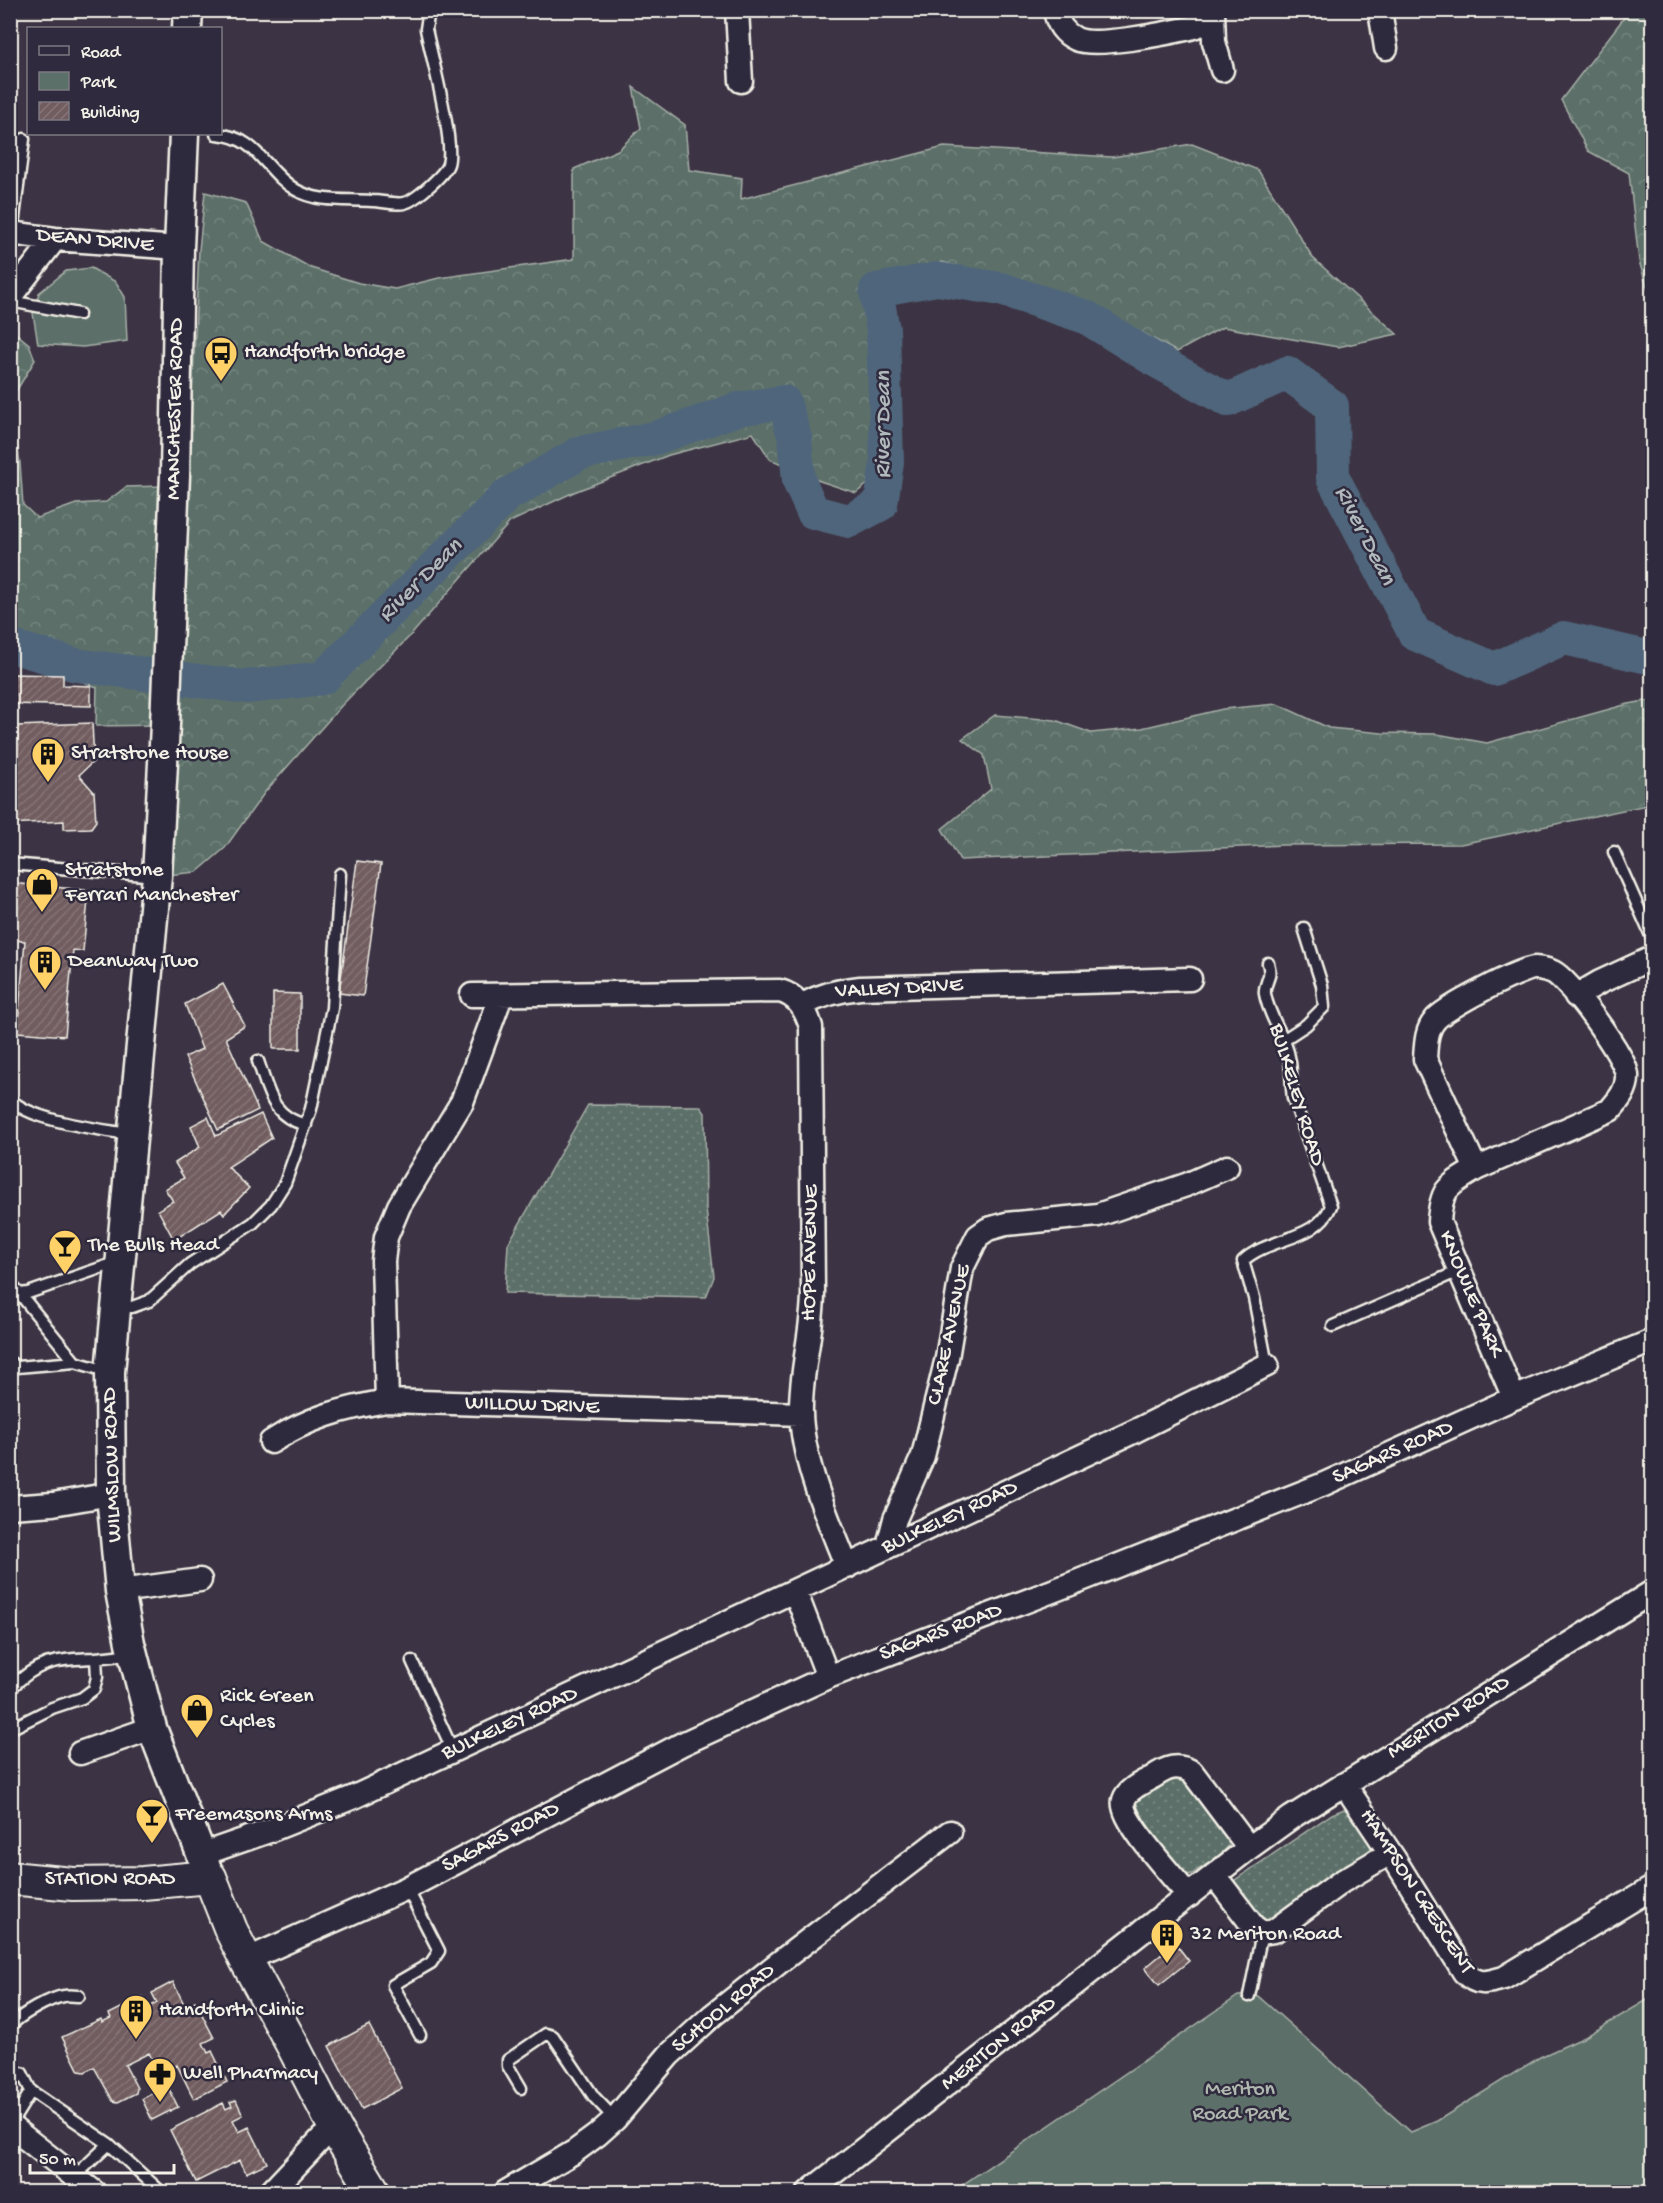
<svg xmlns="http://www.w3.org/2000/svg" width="1663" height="2203" viewBox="0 0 1663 2203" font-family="'Gochi Hand',sans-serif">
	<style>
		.grass { fill: url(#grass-dots); stroke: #a8b0a8; stroke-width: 1.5 }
		.forest { fill: url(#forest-crowns); stroke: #a8b0a8; stroke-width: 1.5 }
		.green { fill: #5b7069; stroke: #a8b0a8; stroke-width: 1.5 }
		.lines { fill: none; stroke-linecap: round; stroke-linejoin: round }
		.river { stroke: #50657b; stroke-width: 34 }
		.building { fill: url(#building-hatch); stroke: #f4f1e8; stroke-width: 1.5 }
		.service-casing { stroke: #f4f1e8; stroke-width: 15 }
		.minor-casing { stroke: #f4f1e8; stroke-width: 27 }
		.tertiary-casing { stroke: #f4f1e8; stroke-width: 33 }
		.secondary-casing { stroke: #f4f1e8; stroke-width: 36 }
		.service { stroke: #2f2a3d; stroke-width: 10 }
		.minor { stroke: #2f2a3d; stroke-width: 22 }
		.tertiary { stroke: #2f2a3d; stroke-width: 28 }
		.secondary { stroke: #2f2a3d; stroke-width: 32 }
		.labels { text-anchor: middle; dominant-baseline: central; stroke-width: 5; stroke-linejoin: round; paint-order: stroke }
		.street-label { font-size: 22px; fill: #f4f1e8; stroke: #2f2a3d }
		.poi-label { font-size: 22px; fill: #f4f1e8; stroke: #2f2a3d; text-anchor: start }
		.park-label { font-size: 22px; fill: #afb7af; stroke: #2f2a3d }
		.water-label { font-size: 24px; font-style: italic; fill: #b2b9bc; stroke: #2f2a3d }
	</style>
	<defs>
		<pattern id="grass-dots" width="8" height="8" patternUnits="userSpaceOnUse" patternTransform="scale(1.5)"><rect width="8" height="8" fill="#5b7069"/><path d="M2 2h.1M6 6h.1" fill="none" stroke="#73857e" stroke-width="1.8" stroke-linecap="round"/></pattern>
		<pattern id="forest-crowns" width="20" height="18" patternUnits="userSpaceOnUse" patternTransform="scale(1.5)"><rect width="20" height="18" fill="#5b7069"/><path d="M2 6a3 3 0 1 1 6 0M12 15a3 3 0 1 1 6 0" fill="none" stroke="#73857e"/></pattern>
		<pattern id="building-hatch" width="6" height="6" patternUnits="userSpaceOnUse" patternTransform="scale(1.5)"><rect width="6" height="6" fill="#715c5f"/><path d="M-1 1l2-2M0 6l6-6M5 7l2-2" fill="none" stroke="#867476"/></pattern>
	</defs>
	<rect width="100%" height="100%" fill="#3c3444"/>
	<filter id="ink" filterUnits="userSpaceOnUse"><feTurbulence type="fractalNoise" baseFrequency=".0167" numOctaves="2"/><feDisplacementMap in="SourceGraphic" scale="12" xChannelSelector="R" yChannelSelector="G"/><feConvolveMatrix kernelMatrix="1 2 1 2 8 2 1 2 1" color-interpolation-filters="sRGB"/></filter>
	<g filter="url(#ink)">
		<path class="grass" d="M588,1105l112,1 5,7 1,96 8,68 -8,20 -201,-4 3,-49z
			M1169,1775l17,2 46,61c-3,15 -28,27 -40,36l-6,1 -7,-2 -45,-60 2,-14z
			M1344,1809l8,4 19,28v7l-7,7 -98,69 -33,-38 2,-6 97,-66z"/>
		<path class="forest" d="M1629,11h23v292l-13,-42 -10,-88 -41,-22 -27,-51z
			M633,87l52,38 4,45 53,8 -1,21 203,-52 168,10 80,-13 66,26 55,88 84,76 -59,13 -115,-20 -46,25 -96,-53 -139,-37 -80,24 24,184 -30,23 -36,-12 -50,-22 -17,-26 -84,22 -95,37 -64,30 -98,112 -70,71 -77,87 -40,56 -28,24 -40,4 8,-151 -69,1 1,-39 -62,-22 -24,-3v-330l2,-1 16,13 6,16 -20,33 -1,35 6,35 3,42 14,13 39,-14 30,-2 20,-15 36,-1 26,-4 11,-232 6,-58 41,11 17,38 48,27 48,15 36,6 44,-11 135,-19v-90l44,-19 23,-22z
			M1652,700v104l-191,40 -178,1 -323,15 -18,-31 49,-40 -7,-34 -22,-16 33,-24 60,5 36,13 51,-5 81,-19 54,-5 52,24 53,5 55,1 50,9 141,-39z"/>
		<path class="green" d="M91,268l25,14 9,15 2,44 -44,6 -45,-3 -5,-31 6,-20 27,-22z
			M1238,1996h20l153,136 26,-11 103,-64 45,-20 67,-40v195h-700z"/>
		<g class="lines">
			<path class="river" d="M10,646l66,19 170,22 77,-9 184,-183 73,-42 75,-15 83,-29 46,-7 11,36 4,43 14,31 36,9 32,-17 6,-42 -4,-132 -7,-40 61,-11 64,10 85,28 69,43 73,40 59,-27 45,33 1,72 82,156 79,35 70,-31 88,20"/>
		</g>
		<path class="building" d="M10,674l53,1v10l28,1v20l-81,-2z
			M92,723l2,38 -15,14 15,17 2,29 -5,7 -27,1v-8l-54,3v-74l8,-1 -1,-23z
			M357,861l24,3 -18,132 -24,-3z
			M10,883l75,7 -1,10h4l-5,51 -10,-1 -8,86 -48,-4 8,-91 -15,-1z
			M223,984l22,42 -19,12 32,72 -40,20 -33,-73 17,-8 -17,-45z
			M273,993l27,1v55h-27z
			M261,1114l11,24 -44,29 21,21 -25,26 -3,-4 -47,30 -16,-30 15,-9 -8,-12 19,-11 -9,-15 25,-16 -9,-21 17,-9 8,19z
			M1175,1943l14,18 -30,24 -14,-17z
			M173,1982l12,24 10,-5 19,37 -11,5 5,10 4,-2 15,31 -33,17 -17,-34 -17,9 -11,-21 -24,12 12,23 -1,5 -18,9 -5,-1 -19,-34 -9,5 -6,-1 -17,-34 39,-18 1,3 9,-4 -2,-4 34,-17 6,10 8,-4 -5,-10z
			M369,2025l33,63 -40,21 -33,-63z
			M164,2079l14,28 -26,13 -10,-21 12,-7 -3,-6z
			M236,2100l7,15 -10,5 6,12 10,-5 18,36 -21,10 -6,-13 -44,22 -26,-52 53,-27 3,6 6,-3 -2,-4z"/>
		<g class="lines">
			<defs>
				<path id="service" d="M216,134c43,3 48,37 80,56 22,13 52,9 76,11 10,0 23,4 32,2 11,-2 41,-29 44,-39 7,-22 -17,-109 -22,-135l3,-19
					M12,233l12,-94
					M10,301l69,13
					M1614,852l38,86
					M10,864l147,12
					M1283,1040l23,-15 18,-18 -2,-22 -18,-57
					M258,1061c11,31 13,55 48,64
					M10,1099c22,23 91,30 123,36
					M10,1284l10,10 8,-1 90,-31
					M20,1294l55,68
					M117,1307h15l17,-6 41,-37 63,-41 18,-18 14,-22 26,-74 21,-101 8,-134
					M1333,1326l126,-55
					M10,1362l7,5 58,-5 35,10
					M1267,1365l-13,-67 -11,-37c25,-24 74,-20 88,-55l-38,-108c-3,-21 0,-35 -8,-55 -7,-16 -17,-31 -20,-49 -2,-11 8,-15 3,-31
					M412,1661l41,90
					M10,1689c30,-30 46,-29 85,-31 13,-1 25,-3 37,-4
					M10,1729l42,-21 30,-10 12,-9 3,-12 -1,-19
					M407,1888l32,63 -8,12 -38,22 27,50
					M1249,1996l13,-63
					M10,2026c10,-11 40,-28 54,-30 5,-1 10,0 15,0
					M22,2073l9,18 78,53 52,48
					M521,2088l-13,-22v-6l38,-26 7,2 41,61 21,22
					M10,2125l21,-34
					M74,2177l35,-33
					M825,2180l9,12"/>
				<path id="minor" d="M737,10l4,71
					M1055,10c2,13 8,23 21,29 19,9 92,-6 114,-11 8,-2 14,-6 22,-7
					M1213,10l1,32 8,28
					M1380,10l6,38
					M10,233l45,6 124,9
					M10,297l45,-58
					M472,995l308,-4c18,5 26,19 31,36l2,265c0,41 -13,79 -12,120 1,50 28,109 46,155
					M1576,996l24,-14 52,-24
					M802,1005c19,-10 36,-15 58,-17l330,-9
					M1476,1169l134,-59c9,-10 18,-21 17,-35 -1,-18 -58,-95 -74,-103 -4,-2 -13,-4 -18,-4 -13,0 -91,40 -100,52 -9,10 -9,25 -10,39l51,110c-28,17 -35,19 -37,53l75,176
					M387,1401l-4,-140 3,-24 13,-31 63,-104 39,-106
					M271,1442c36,-24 74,-34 116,-41l414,13
					M10,1507l43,-3 58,-10
					M888,1546l7,-27 28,-63 24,-98 15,-90 16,-32 10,-7 18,-5 92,-9 88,-30 41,-18
					M120,1591l80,-11
					M795,1591l33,86
					M80,1753l72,-25
					M1344,1784l51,76 69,112c13,14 23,11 40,6l148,-90
					M200,1855l69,-24 85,-34 781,-366 132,-66
					M1214,1875l39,51 9,7 12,-2 67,-49 49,-29
					M1189,1896c-13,-16 -71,-78 -65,-96 3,-11 20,-18 29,-23 13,-9 24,-14 39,-5l57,76
					M246,1960l161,-72 275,-144 146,-67 248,-95 248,-98 190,-86 138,-57
					M10,2126l84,66
					M271,2192l51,-54 14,-8
					M506,2192l68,-40 23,-17 18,-16 54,-64 44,-40 68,-54 169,-129
					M809,2192l440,-344 43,-31 360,-225"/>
				<path id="tertiary" d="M187,28l1,-18
					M184,134l-5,114 -4,227 -10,250 -8,151 -47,496 1,122 9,97 10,52 22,85 58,149"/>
				<path id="secondary" d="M10,1878l63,6 70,-1 67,-6 21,53 15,30 47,86 43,84 38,62"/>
			</defs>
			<use href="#service" class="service-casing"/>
			<use href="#minor" class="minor-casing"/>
			<use href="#tertiary" class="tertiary-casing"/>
			<use href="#secondary" class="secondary-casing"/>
			<use href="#service" class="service"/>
			<use href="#minor" class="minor"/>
			<use href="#tertiary" class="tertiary"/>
			<use href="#secondary" class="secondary"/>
		</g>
	</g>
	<defs>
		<symbol id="bus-pin" viewBox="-11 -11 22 30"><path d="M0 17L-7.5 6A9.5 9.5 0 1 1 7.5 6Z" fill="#ffd166" stroke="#2f2a3d"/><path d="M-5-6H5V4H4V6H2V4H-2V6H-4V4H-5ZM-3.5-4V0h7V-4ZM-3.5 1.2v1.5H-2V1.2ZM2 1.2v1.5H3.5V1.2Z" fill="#111"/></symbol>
		<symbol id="building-pin" viewBox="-11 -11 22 30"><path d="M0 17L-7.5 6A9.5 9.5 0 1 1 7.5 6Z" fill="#ffd166" stroke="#2f2a3d"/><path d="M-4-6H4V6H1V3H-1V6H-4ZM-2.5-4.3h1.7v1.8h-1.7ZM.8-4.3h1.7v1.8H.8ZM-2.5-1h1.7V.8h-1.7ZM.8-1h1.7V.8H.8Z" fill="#111"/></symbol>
		<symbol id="shop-pin" viewBox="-11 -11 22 30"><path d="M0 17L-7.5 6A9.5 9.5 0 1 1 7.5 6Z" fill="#ffd166" stroke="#2f2a3d"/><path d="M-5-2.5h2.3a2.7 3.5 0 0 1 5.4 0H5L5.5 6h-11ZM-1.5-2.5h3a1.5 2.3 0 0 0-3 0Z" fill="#111"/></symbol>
		<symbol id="bar-pin" viewBox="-11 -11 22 30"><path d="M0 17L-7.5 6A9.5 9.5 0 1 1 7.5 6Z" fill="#ffd166" stroke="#2f2a3d"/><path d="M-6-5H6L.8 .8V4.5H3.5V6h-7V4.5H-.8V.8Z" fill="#111"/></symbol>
		<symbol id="pharmacy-pin" viewBox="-11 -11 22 30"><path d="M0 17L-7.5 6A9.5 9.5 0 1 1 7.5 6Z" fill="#ffd166" stroke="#2f2a3d"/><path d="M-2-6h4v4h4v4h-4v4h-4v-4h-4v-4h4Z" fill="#111"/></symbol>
	</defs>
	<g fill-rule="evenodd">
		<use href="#bus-pin" x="202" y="334" width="38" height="52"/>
		<use href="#building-pin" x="29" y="735" width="38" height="52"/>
		<use href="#shop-pin" x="23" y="865" width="38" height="52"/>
		<use href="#building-pin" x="26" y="943" width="38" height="52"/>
		<use href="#bar-pin" x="46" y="1227" width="38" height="52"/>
		<use href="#shop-pin" x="178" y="1691" width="38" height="52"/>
		<use href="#bar-pin" x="133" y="1796" width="38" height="52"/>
		<use href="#building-pin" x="1148" y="1916" width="38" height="52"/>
		<use href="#building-pin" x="117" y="1992" width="38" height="52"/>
		<use href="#pharmacy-pin" x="141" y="2055" width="38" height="52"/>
	</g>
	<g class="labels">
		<g class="street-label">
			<text transform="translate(95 241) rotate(5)">DEAN DRIVE</text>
			<text transform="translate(176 409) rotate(-89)">MANCHESTER ROAD</text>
			<text transform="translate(899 989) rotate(-3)">VALLEY DRIVE</text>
			<text transform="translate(1296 1095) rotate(73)">BULKELEY ROAD</text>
			<text transform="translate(811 1253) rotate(-89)">HOPE AVENUE</text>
			<text transform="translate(1470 1294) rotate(67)">KNOWLE PARK</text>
			<text transform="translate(950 1335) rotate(-78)">CLARE AVENUE</text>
			<text transform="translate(532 1406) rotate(2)">WILLOW DRIVE</text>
			<text transform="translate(1393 1453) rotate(-24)">SAGARS ROAD</text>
			<text transform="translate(113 1465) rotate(-92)">WILMSLOW ROAD</text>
			<text transform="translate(950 1518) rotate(-25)">BULKELEY ROAD</text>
			<text transform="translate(941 1633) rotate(-21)">SAGARS ROAD</text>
			<text transform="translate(1449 1718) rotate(-32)">MERITON ROAD</text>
			<text transform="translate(510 1724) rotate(-25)">BULKELEY ROAD</text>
			<text transform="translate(501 1838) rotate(-28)">SAGARS ROAD</text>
			<text x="110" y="1880">STATION ROAD</text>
			<text transform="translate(1416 1892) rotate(57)">HAMPSON CRESCENT</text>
			<text transform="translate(724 2009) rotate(-40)">SCHOOL ROAD</text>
			<text transform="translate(999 2044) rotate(-38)">MERITON ROAD</text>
		</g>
		<g class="poi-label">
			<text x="244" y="353">Handforth bridge</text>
			<text x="71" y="754">Stratstone House</text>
			<text x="65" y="871">Stratstone<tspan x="65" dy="25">Ferrari Manchester</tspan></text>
			<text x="68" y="962">Deanway Two</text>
			<text x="88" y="1246">The Bulls Head</text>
			<text x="220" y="1697">Rick Green<tspan x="220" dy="25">Cycles</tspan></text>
			<text x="175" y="1815">Freemasons Arms</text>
			<text x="1190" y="1935">32 Meriton Road</text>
			<text x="159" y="2011">Handforth Clinic</text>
			<text x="183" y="2074">Well Pharmacy</text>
		</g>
		<g class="park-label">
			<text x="1240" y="2090">Meriton<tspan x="1240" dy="25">Road Park</tspan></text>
		</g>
		<g class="water-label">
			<text transform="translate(884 425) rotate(-90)">River Dean</text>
			<text transform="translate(1364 536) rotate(63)">River Dean</text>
			<text transform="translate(421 581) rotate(-45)">River Dean</text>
		</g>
	</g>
	<rect width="1663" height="2203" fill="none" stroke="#2f2a3d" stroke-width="36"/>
	<rect x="18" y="18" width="1627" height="2167" fill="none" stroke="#f4f1e8" stroke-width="2" filter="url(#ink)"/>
	<rect x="27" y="27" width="195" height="108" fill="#2f2a3d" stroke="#7e7a81" stroke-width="1.5"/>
	<rect x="39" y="46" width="30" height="9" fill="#2f2a3d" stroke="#7e7a81" stroke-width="1.5"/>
	<text x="81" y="57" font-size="18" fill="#f4f1e8">Road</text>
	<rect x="39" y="72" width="30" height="18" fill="#5b7069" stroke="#7e7a81" stroke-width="1.5"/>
	<text x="81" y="87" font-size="18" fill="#f4f1e8">Park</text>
	<rect x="39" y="102" width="30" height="18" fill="url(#building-hatch)" stroke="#7e7a81" stroke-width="1.5"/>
	<text x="81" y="117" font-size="18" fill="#f4f1e8">Building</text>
	<path d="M30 2164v9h144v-9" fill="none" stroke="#f4f1e8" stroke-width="3"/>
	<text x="39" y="2164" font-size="18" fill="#f4f1e8" stroke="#2f2a3d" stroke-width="4.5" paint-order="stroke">50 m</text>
</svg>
